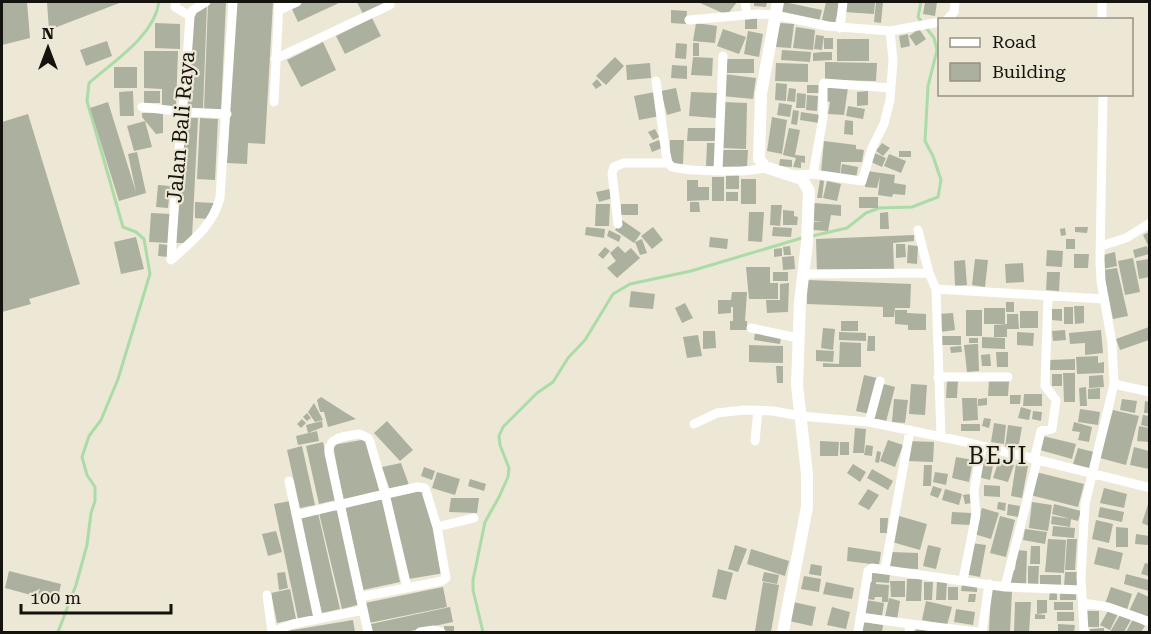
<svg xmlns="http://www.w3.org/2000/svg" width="1151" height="634" viewBox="0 0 1151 634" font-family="'Roboto Serif',serif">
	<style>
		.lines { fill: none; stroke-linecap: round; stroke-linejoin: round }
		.stream { stroke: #abdba7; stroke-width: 3 }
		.building { fill: #acb09f }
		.minor { stroke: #fff; stroke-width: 9 }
		.tertiary { stroke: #fff; stroke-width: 12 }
		.labels { text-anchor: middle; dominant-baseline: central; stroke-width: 4.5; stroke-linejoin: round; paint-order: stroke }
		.street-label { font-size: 21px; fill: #15130d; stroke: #ede7d5 }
		.quarter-label { font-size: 24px; letter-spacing: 1.5px; fill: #15130d; stroke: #ede7d5 }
	</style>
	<rect width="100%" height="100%" fill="#ede7d5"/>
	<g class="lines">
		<path class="stream" d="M812,236l35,-8 19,-15 13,-5 33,-1 26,-10 3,-17 -8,-24 -8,-15 3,-55 9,-36 -3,-12 -16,-21 3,-15
			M58,632l18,-47 11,-40 4,-32 4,-12v-14l-8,-12 -5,-18 7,-21 12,-16 17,-41 32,-105 -6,-35 -8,-7 -13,-5 -36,-126 2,-18c25,-22 65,-47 70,-81
			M483,632l-10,-42v-10l12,-58 14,-25 9,-20 1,-9 -9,-23 -1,-9 4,-9 34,-34 16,-11 15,-24 17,-18 28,-46 17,-10 61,-13 114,-34"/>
	</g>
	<path class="building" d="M2,2h25l3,36 -28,7z
		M47,2h75l-73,28z
		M211,2h15l-5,109 -17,-1 4,-107z
		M236,2h37l-8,142 -17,-1 -1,21 -20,-1z
		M303,2h38l-43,20 -7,-15z
		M357,2h32l-26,12z
		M698,2h39l-10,13z
		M754,2h13l-1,5 -12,-1z
		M784,2l38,8 -3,12 -38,-8z
		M826,2l14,1 -5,20 -13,-3z
		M845,2h30l-1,12 -30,-2z
		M876,2h7l-2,21 -7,-1z
		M925,2h12l-2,14 -12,-2z
		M207,4l-4,105 -18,-1 7,-93z
		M671,10l16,1 -1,13 -15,-1z
		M745,16l12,1v12h-12z
		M372,18l9,18 -36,18 -9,-18z
		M155,23l25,1v25l-25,-1z
		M696,23l21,3 -2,17 -22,-2z
		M779,23l15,1 -3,24 -15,-1z
		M796,27l19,3 -2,20 -20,-2z
		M723,29l23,8 -7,17 -22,-8z
		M919,29l7,10 -10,7 -7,-10z
		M748,31l15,3 -4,23 -15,-3z
		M908,34l2,12 -9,2 -2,-12z
		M816,35l8,1 -2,14 -8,-1z
		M824,38h9v11h-9z
		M837,39h32v22h-32z
		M107,41l5,15 -26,10 -6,-16z
		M323,42l13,28 -35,17 -14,-27z
		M676,43l11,1 -1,15 -11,-1z
		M693,43h6v13h-6z
		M782,50l29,2 -1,10 -29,-2z
		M144,51h34l-2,56h-14v-18l-18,-1z
		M822,52h10v8l-19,1v-8z
		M615,57l9,9 -18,19 -10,-9z
		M693,57l20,1 -1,18 -21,-1z
		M726,59h28v14h-27z
		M825,62l52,1 -1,18 -51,-1z
		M650,63l1,15 -24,2 -1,-15z
		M776,63l32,1v18l-33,-1z
		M672,65l15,1v13l-16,-1z
		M114,67h23v21h-23z
		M724,74l32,4 -3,21 -31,-3z
		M597,79l5,6 -6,4 -4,-5z
		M776,83l11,1 -1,17 -11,-1z
		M807,85h13v8h-13z
		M827,86l21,2 -4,27 -16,-1 2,-12 -4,-1z
		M676,88l5,23 -14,4 -6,-24z
		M789,88l7,1 -1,13 -8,-1z
		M133,91l1,25h-14l-1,-24z
		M144,91h16v12h-16z
		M868,91v14l-11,1v-14z
		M655,92l5,24 -21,4 -5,-24z
		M691,92l26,1 -1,25 -27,-2z
		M797,93l9,1 -1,14h-9z
		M807,95l11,1 -1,15 -11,-1z
		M108,102l28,90 -8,-38 9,-2 9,41 -27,8 -29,-93z
		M723,102l24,1 -1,46 -24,-1z
		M779,103l13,2 -2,12 -13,-2z
		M848,106l17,3 -2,10 -17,-3z
		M793,110l6,1 -2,14 -6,-1z
		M801,112l20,3 -2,8 -19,-3z
		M142,113h21v20l-7,1 -14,-17z
		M28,114l52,170 -51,15 2,5 -29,8v-190z
		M772,117l15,3 -5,34 -15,-3z
		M185,118h13l-6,120 -5,5h-13z
		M200,118l18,1 -3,61 -18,-1z
		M845,120l8,1v14l-9,-1z
		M145,121l7,26 -18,4 -7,-25z
		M688,128h28v13h-29z
		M789,128l11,2 -5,25 10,1v7l-4,-1v6l-8,-1 3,-9 -13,-3z
		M655,129l4,8 -6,3 -5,-8z
		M659,140l3,8 -10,4 -3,-8z
		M670,140h14l-1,24 -14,-1z
		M824,141l32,4v4l8,1 -2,12h-21l-1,12 -19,-1z
		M707,143h9v23h-10z
		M882,143l8,5 -7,8 -7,-5z
		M722,150h26l-1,17h-25z
		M899,151h12v6h-12z
		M875,153l11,5 -4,9 -11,-5z
		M889,154l17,7 -5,12 -17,-7z
		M780,159l12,1v7l-13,-1z
		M842,164l16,3 -2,12 -16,-2z
		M726,171h13v18h-13z
		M867,171l28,4 -1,8 12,2 -1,10 -12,-1 -1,3 -14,-2 2,-19 -3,12 -12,-1z
		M712,177h12v24h-12z
		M741,179h15v25h-15z
		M687,180h11v7h11v13l-22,1z
		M820,180l4,1 -2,17h-5z
		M827,181l14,3 -4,17 -14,-3z
		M158,185l12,1 -2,22 -12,-1z
		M610,189l3,9 -14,4 -3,-10z
		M726,192h12v9h-12z
		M859,197h19v11h-19z
		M195,202l19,1 -6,16 -13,-1z
		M690,202h9l1,10h-10z
		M813,203l28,2v11l-10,-1 -3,16 -16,-1v-8l11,-1h-13z
		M596,204h14l-1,22h-14z
		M621,204h17v11h-17z
		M771,205h11l-2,21 -10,-1z
		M783,210l11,1v5l4,1 -1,8h-14z
		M749,212h15l-2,30 -14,-1z
		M888,212l1,17h-9v-16z
		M151,213l20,1 -2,29 -20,-1z
		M622,220l19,13 -7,10 -19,-13z
		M586,227l19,2 -1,9 -19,-3z
		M653,227l10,13 -11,9 -11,-13z
		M773,227l19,1 -1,9 -19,-1z
		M1075,227h13l-1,6 -12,-1z
		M1065,228l1,7 -5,1 -1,-7z
		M609,230l12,6 -2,6 -12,-6z
		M1149,232v15l-6,-12z
		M914,235v6l-21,2 1,26 -77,3 -1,-33z
		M136,237l8,32 -23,5 -7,-32z
		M710,237l18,2 -1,10 -18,-2z
		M642,239l5,14 -7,2 -5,-13z
		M1066,239h9v10h-9z
		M159,244l10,1v12l-11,-1z
		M896,244h9l1,13 -10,1z
		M908,245l10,1 -1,18 -10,-1z
		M618,246l7,7 6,-5 9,10 -23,20 -10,-10 9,-7 -6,-8z
		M790,246l1,9h-7l-1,-8z
		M1147,246l2,8 -14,4 -2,-8z
		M605,247l5,4 -7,8 -5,-4z
		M782,248v8l-8,1v-8z
		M1047,250l16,1 -1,16 -16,-1z
		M1115,252l2,14 -14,3v-14z
		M1074,254h15l-1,14h-14z
		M794,256l1,13 -12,1 -1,-13z
		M1133,258l7,34 -15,3 -7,-34z
		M975,259l13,1 -3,27 -13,-2z
		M1149,259v18l-10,2 -3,-18z
		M965,260l2,25 -12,1 -1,-25z
		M1023,263l1,19 -18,1 -1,-19z
		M746,267h24v16h8v16h-29z
		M1117,268l11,48 -15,3 -10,-49z
		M773,272h15v9h-15z
		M1047,272h13l-1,19 -13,-1z
		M807,280l104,4 -1,24h-15l-1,9h-11v-10l-76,-3z
		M789,283l-1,29 -21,1 -1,-13h14v-16z
		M631,291l24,3 -2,15 -24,-2z
		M732,292h15l-2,29h2v9h-17v-9h3v-14h-2v6l-13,1v-14h13z
		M1006,302h8v10h-8z
		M685,303l8,15 -11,5 -7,-15z
		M1074,306h10v17l-9,1z
		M1064,307h9v17h-9z
		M984,308h21v16h-21z
		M1052,309h10v12l-10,-1z
		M895,310h12v3l19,1v16h-18v-5l-13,-1z
		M966,310h16v26h-16z
		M1020,311h18v17h-18z
		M953,313l2,17 -15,2 -2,-18z
		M1007,314h11l1,15h-12v8h-13v-12l13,-1z
		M841,321h17v10h-17z
		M1149,327v13l-29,10 -4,-11z
		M823,328l12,1 -2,21 -12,-2z
		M1065,330l1,10 -13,1 -1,-10z
		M1101,330l2,23 -18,2v-12l-15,1 -1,-11z
		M703,331h12l1,17 -13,1z
		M839,332l27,1v8l-27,-1z
		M1017,332l17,1 -1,13 -16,-1z
		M755,333l26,4 -1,7 -26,-4z
		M698,335l4,21 -15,2 -4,-21z
		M868,336h7v15h-8z
		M938,336h23v9h-23z
		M982,337l23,1v11l-23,-1z
		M969,338h9v5h-9z
		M840,342l21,1v24h-38v-4l16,1z
		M975,344h3l1,27 -12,1 -3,-27z
		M749,345l34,1v17l-34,-1z
		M961,346l1,6 -11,1 -1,-6z
		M816,350l18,1 -1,11 -17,-1z
		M996,352h12v15h-11z
		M990,354l1,12h-9l-1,-11z
		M1098,356v7l6,-1v11l-27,1 -1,-17z
		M1075,359v11h-25v-10z
		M776,366h7v17h-6z
		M1063,373h12v29h-11z
		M1052,374h10v12h-10z
		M864,375l13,3 -7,36 -14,-3z
		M1103,375l1,12 -15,1v-12z
		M947,380h11l-1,18h-11z
		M989,380l20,1 -1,15h-20z
		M880,383l15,4 -9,35 -14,-3z
		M911,384l16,1 -2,30 -16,-1z
		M1086,387l1,19h-7l-1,-18z
		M1100,388v11h-12v-10z
		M1024,394h18v12h-19z
		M1010,395h11l-1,9h-10z
		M321,397l25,16 10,6 -28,8 -4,-15h-4l-3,-12z
		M962,398h15l1,22 -15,1z
		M987,398v7l-9,1v-7z
		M894,399l14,1 -3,23 -13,-1z
		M1122,399l15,2 -2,12 -15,-3z
		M1145,401l4,1v11h-5z
		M314,403l9,17 -8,2 -7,-10z
		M1021,407l10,3 -2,10 -11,-2z
		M1080,409l20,3 -2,13 -20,-3z
		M1113,410l26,6 -13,49 -26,-7z
		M1033,411l9,1 -1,9 -9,-2z
		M307,413l4,5 -4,3 -4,-4z
		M1143,415l6,1v11l-8,-2z
		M984,418l7,1 -2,9 -7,-2z
		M302,419l4,4 -5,5 -4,-4z
		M322,421l1,6 -15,6 -2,-8z
		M387,421l26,29 -13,11 -26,-28z
		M1074,422l18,5 -3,15 -11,-2 2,-8 -8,-1z
		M994,423l12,2 -2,19 -13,-2z
		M961,424h19v7h-19z
		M1008,425l14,2 -4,22 -13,-2z
		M1139,426l10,2 -1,14 -11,-1z
		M855,428l11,1 -2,24h-11z
		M317,431l2,10 -21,4 -2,-9z
		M1043,436l33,8 -4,15 -32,-9z
		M367,439l13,54 -37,7 -10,-55z
		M888,440l15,5 -8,22 -15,-6z
		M820,441l19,1 -1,14h-18z
		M908,441l26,1 -1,20 -26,-1z
		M323,442l13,58 -17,4 -13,-58z
		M840,442h9v13h-9z
		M866,445l7,1 -1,10 -8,-1z
		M302,446l13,59 -15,3 -13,-58z
		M1134,447l15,4v18l-19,-4z
		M1078,448l16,4 -4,17 -17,-5z
		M877,451l4,1 -2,11 -4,-1z
		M956,457l17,3 -4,22 -17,-4z
		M982,459l12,2 -4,19 -12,-3z
		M999,460l15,5 -6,17 -15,-4z
		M401,463l8,22 -19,5 -8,-23z
		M853,464l13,8 -6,10 -13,-9z
		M1016,464l12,2 -6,32 -11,-2z
		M924,465h8l-1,21h-8z
		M424,467l11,4 -3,9 -11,-4z
		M872,469l21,12 -5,9 -21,-12z
		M437,472l23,7 -5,16 -23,-7z
		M935,472l13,2 -2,11 -13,-3z
		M1036,472l48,12 -6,23 -48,-12z
		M470,479l16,5 -2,7 -16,-5z
		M984,485l16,1v11l-16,-1z
		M933,486l9,3 -4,9 -8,-3z
		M1104,488l23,6 -3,14 -24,-5z
		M868,489l11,6 -10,15 -11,-6z
		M945,489l17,5 -3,11 -17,-5z
		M425,490l19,83 -35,6 -19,-81z
		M970,494l2,9 -7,1 -2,-9z
		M451,498h28l-2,15 -28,-1z
		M382,499l18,83 -37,8 -18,-83z
		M290,501l24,115 -16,3 -24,-115z
		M1149,501v25l-7,-3z
		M998,502l8,1 -1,8 -8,-2z
		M1032,502l20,3 -4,26 -19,-3z
		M1008,504l12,2 -2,11 -11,-2z
		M1054,504l27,7 -3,10 -26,-7z
		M1100,507l24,5 -2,10 -24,-5z
		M338,508l23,96 -19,5 -23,-96z
		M982,508l17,5 -8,26 -17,-5z
		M952,512l19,1 -1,12 -19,-1z
		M318,513l22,96 -18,4 -23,-95z
		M899,516l28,8 -7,26 -28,-8z
		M1000,516l15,4 -9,37 -16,-4z
		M1052,516l19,3 -1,8 -19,-3z
		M880,518h8l-1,15h-7z
		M1096,520l17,4 -4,19 -17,-4z
		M1053,526l22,2 -1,10 -22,-2z
		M1116,527l12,1v19h-12z
		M1025,529l22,3 -2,12 -22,-4z
		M276,531l6,21 -14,4 -6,-22z
		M1136,534l13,2 -1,9 -13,-1z
		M1048,539l18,1 -2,33 -19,-1z
		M1067,539h10l-2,31h-10z
		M971,543l15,2 -6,32 -15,-3z
		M735,545l12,4 -9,23 -10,-3z
		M928,545l13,3 -5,21 -13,-3z
		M1031,546h9v18h-10z
		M848,547l33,5 -2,13 -32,-4z
		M1098,547l25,6 -4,17 -25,-6z
		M751,549l38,12 -4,15 -38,-12z
		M1017,550l10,1 -1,34 -16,-1 1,-15 4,1z
		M890,552l28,1v16l-28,-1z
		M1145,563l4,1v12l-8,-2z
		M811,564l11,2 -1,10 -12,-2z
		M1028,566h11l-1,21 -10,-1z
		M718,569l15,4 -7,27 -14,-3z
		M9,571l52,13 -4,18 -52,-14z
		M285,572l3,16 -9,2 -2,-17z
		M764,572l15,3 -2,9 -15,-3z
		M1065,572h13l-1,16 -13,-1z
		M872,573l18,1 -1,9 -13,-1v2l13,1 -1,17h-6v-5h-7l-1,3 -7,-1 1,-17h4z
		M1126,574l23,6v11l-25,-7z
		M1040,575h21v12h-21z
		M804,576l17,3 -2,13 -18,-3z
		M907,579h15l-1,22h-15z
		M890,581h15v16h-14z
		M937,581l10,1 -1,18h-10z
		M763,582l16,3 -8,47 -16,-1z
		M826,582l28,6 -2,11 -29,-5z
		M924,582h9l-1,18h-8z
		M962,584l15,1v7l-16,-1z
		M443,587l4,20 -78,16 -4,-20z
		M948,587h10v13h-10z
		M1111,587l21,7 -5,16 -22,-6z
		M290,589l6,30 -19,4 -6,-30z
		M991,589l21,1 -2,42h-21z
		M1050,591h7v9h-8z
		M1060,592h16v8h-16z
		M1138,592l11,5v21l-20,-7z
		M969,594h7l-1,8h-7z
		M889,598l11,3 -3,19 -12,-3z
		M866,600l18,3 -2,13 -18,-3z
		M1037,600h10v13l-10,1z
		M926,601l26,6 -5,18 -25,-5z
		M793,602l23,5 -4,19 -23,-5z
		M1015,602h16l-2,30h-15z
		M1054,602h19v8h-19z
		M450,607l3,15 -47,10h-33l-2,-8z
		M832,607l18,5 -4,17 -19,-4z
		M956,609l19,3 -2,13 -19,-3z
		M1109,609l9,5 -8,16 -10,-5z
		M1087,611h12v16h-12z
		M1057,612h17v9h-17z
		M1121,613l11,5 -8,14h-14z
		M1035,614l10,1v4h-10z
		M1133,619l12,7 -4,6h-15z
		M353,620l2,12h-68v-1z
		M864,622l19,3 -1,7h-20z
		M1058,624l17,1 -1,7h-16z
		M444,626h10v6h-10z
		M1104,628v4h-14v-3z
		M916,629l15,2 -1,1h-15z"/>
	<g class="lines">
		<path class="minor" d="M176,2l-1,5 15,9
			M745,2l2,12
			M1102,2v18
			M278,11l19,-9
			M689,20l69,-6 17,1 52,11 63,5 3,29 -3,40 -6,24 -12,24 -10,33 -49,-7 -19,1
			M947,20l7,-8 1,-10
			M840,28l3,-26
			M890,31l50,-9
			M275,59l115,-54
			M656,81l10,73 2,9 4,4c15,4 81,7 93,0
			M274,102l5,-100
			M142,107l42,5 43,2
			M718,170l5,-114
			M813,174l10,-56v-32l1,-3 67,5
			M618,224l-6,-51 2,-6 10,-4h44
			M918,230l11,43
			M1101,246l25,-8 24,-15
			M171,260c21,-19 41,-33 49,-62l13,-196
			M171,260c4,-81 14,-162 19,-244l3,-6 13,-8
			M803,274l126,-1 7,16 5,147
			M936,289l168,10
			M751,328l47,10
			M938,377h70
			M1114,384l36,8
			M869,422l11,-41
			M694,424l23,-11 27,-3 29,1 27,5 69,6 97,20 184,46
			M755,441l3,-31
			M1034,460l7,-29 11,-2 4,-29 -11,-14 3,-90
			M289,481l29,137
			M296,515l89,-21 32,-7 8,1 12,39 9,51 -4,3 -82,16
			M437,527l37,-9
			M885,569l25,-139
			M963,580l13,-65 -2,-24 8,-45
			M1005,587l32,-126
			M267,595l5,37
			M1083,603l25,4 42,15
			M860,617l50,7 -1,8
			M910,624l68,8
			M271,632l22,-8 70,-14
			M368,632l-39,-179c-2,-17 19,-17 31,-19l8,4 2,4 15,52 22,93
			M420,632l14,-2 7,2
			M858,632l10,-61 4,-3 133,19 77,3
			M982,632l7,-48
			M1084,632l-3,-55 4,-73 29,-120 -2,-41 -11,-62 -1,-21 3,-166"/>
		<path class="tertiary" d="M778,2l-17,92 -2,65 6,8 37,12 7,12 -2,52 -7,59 -3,83 10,89v33l-24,125"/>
	</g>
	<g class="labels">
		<g class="street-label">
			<text transform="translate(181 127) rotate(-85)">Jalan Bali Raya</text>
		</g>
		<g class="quarter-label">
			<text x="998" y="456">BEJI</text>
		</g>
	</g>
	<rect width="1151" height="634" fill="none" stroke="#15130d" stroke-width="6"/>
	<rect x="938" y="18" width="195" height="78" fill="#ede7d5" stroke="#979285" stroke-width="1.5"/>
	<rect x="950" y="38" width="30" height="9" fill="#ffffff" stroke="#979285" stroke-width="1.5"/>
	<text x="992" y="48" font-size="18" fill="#15130d">Road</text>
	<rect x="950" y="63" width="30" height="18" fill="#acb09f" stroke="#979285" stroke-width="1.5"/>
	<text x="992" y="78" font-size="18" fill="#15130d">Building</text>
	<g transform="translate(48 48)" stroke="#ede7d5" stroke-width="4.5" paint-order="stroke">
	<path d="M0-4.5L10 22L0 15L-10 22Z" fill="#15130d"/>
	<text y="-9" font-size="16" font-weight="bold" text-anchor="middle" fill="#15130d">N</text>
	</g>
	<path d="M21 604v9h150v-9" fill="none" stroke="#15130d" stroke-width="3"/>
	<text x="30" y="604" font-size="18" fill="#15130d" stroke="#ede7d5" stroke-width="4.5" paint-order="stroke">100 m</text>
</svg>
